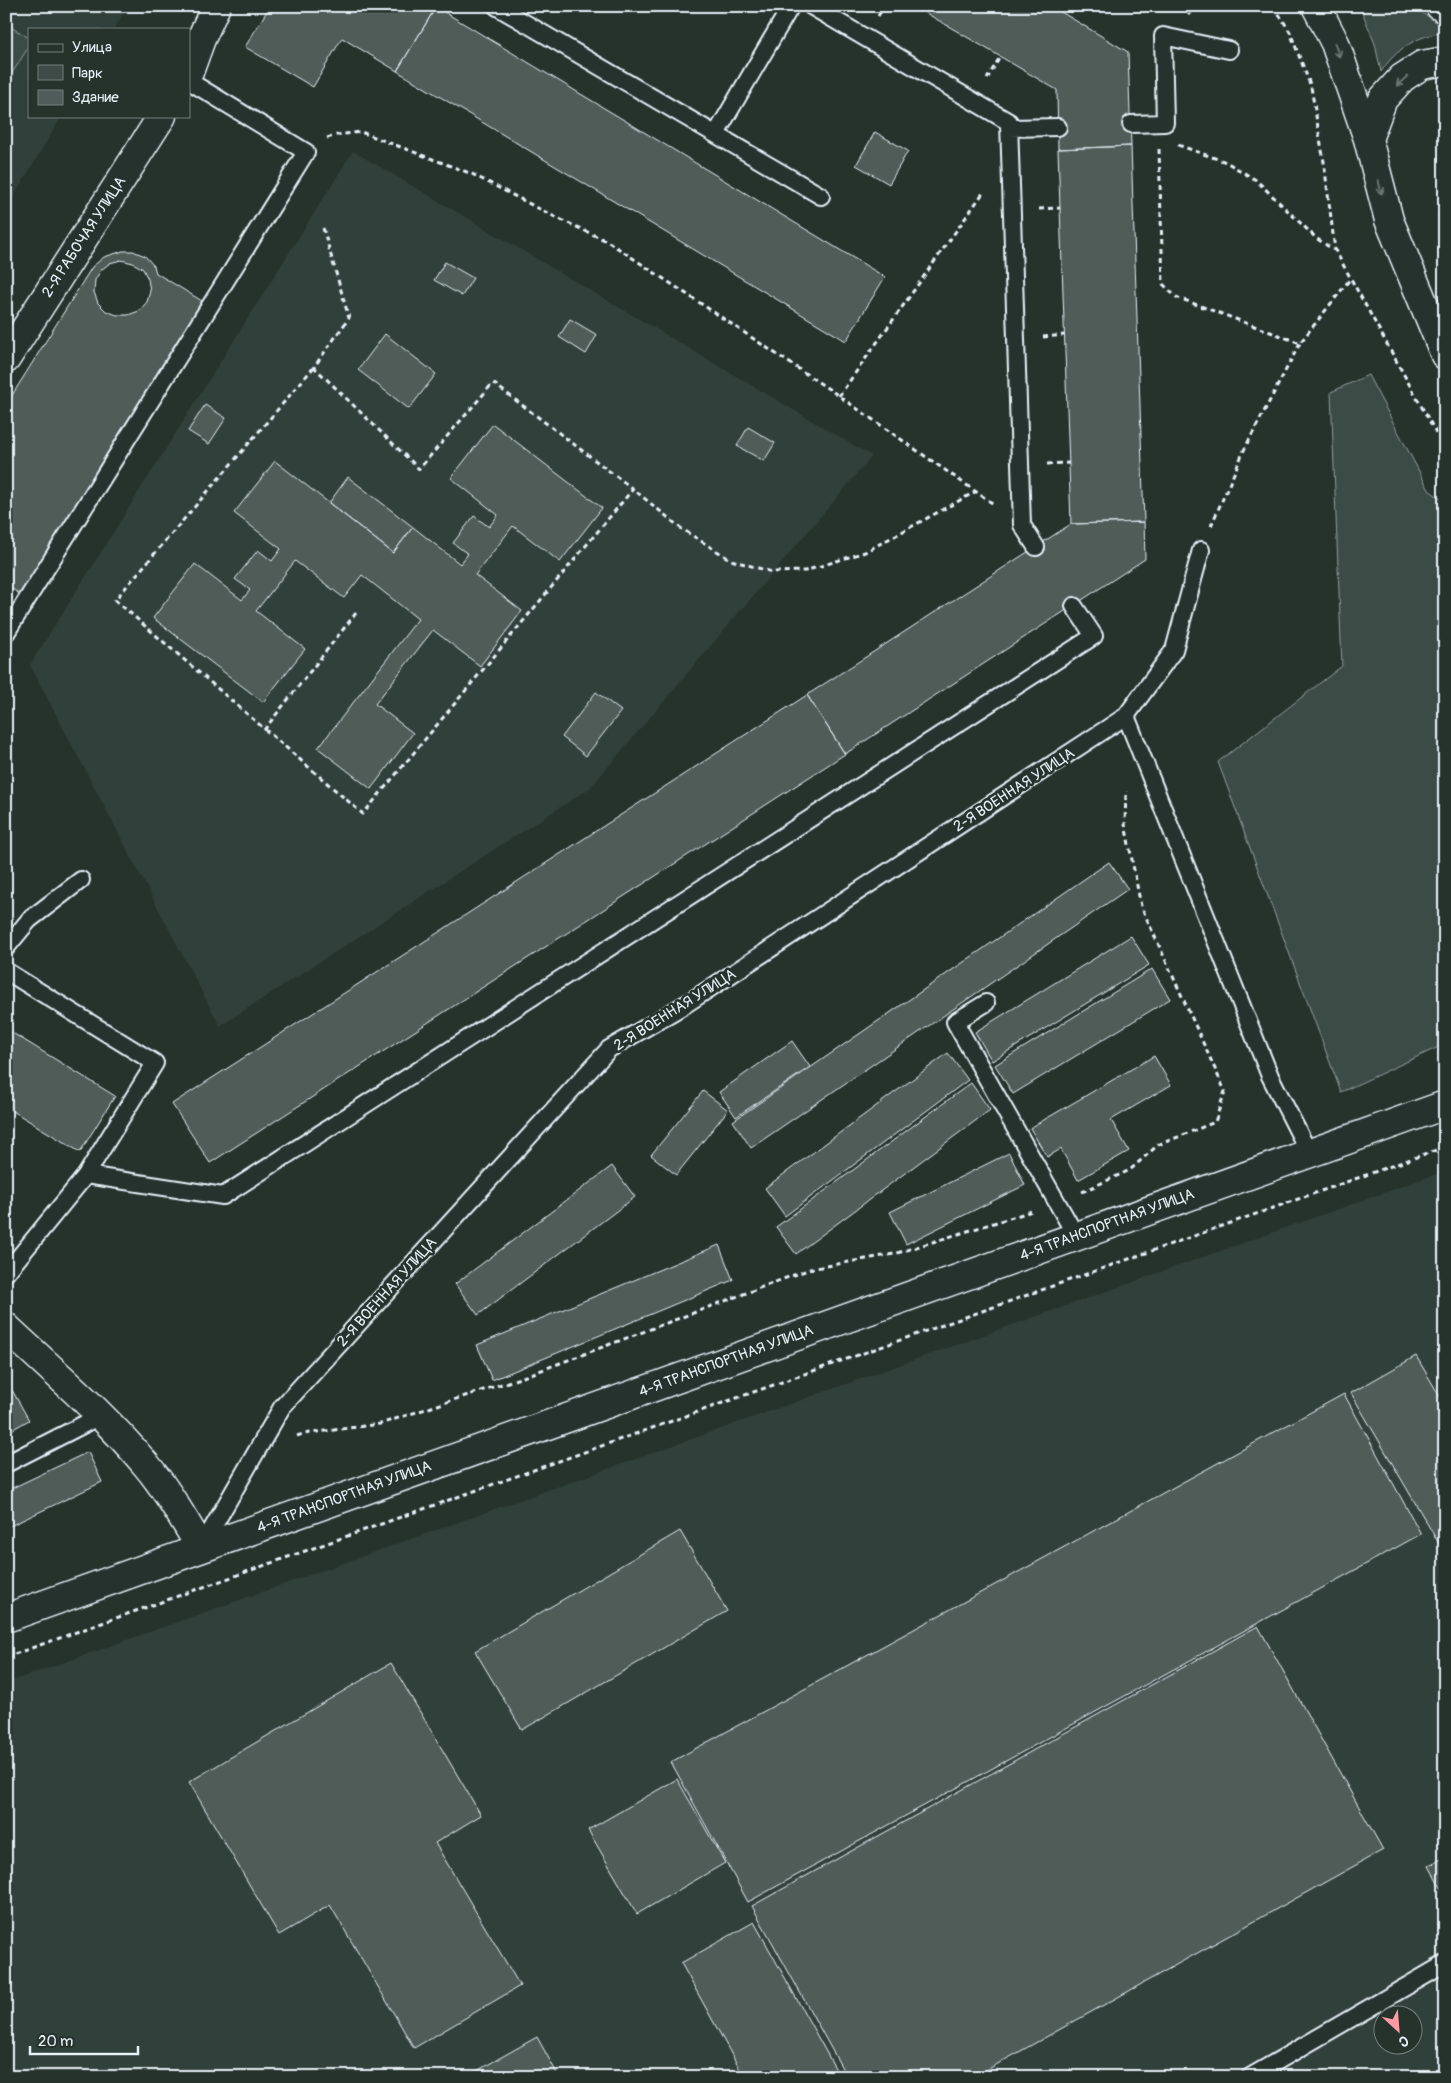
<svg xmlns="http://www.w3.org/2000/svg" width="1451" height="2083" viewBox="0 0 1451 2083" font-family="Pangolin,sans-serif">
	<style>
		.built { fill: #333f3a; fill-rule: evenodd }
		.green { fill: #3e4b47; stroke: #939ea0 }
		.building { fill: #505c59; stroke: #e8f1f8; fill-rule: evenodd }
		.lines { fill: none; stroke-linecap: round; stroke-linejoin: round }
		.lane-casing { stroke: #e8f1f8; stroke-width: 20 }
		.street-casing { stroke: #e8f1f8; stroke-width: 31 }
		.secondary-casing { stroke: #e8f1f8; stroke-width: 31 }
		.primary-casing { stroke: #e8f1f8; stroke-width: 31 }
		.path { stroke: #e8f1f8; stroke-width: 3; stroke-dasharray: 5 4; stroke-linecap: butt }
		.lane { stroke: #26332d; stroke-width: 16 }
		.street { stroke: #26332d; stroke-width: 28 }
		.secondary { stroke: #26332d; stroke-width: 28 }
		.primary { stroke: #26332d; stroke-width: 28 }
		.oneway { stroke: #6a7674 }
		.labels { text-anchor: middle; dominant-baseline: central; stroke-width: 5; stroke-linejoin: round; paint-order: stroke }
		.street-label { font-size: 15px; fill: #e8f1f8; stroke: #26332d }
	</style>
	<rect width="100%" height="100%" fill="#26332d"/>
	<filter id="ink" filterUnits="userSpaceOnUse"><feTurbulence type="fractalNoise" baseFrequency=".02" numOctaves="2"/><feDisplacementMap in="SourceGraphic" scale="10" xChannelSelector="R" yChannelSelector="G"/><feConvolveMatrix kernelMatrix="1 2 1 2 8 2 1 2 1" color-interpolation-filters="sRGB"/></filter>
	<g filter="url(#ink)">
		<path class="built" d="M6,6h122l-14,23h-85v87h33l-56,93z
			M353,151l519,305 -282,332 -370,238 -190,-361z
			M1445,1171v906h-1439v-394zM1384,2016h30v30h-30z"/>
		<path class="green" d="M1360,6h51l34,21v6c-27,1 -50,17 -64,39l-6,-28z
			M6,24l23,14v8l-23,37z
			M1445,209v51l-7,-46z
			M1368,375l61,115 16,12v542l-104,48 -123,-330 124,-96 -11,-274z"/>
		<path class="building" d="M270,6h164l2,1 -39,64 -55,-33 -29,49 -68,-40z
			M914,6h137l77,46 3,94 -73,3 -1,-59z
			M436,7l449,270 -39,64 -449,-270z
			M875,132l33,19 -19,33 -33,-19z
			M1131,146l13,376 -73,2 -13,-375z
			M123,251h10l12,5 9,10 2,7 46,28 -182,293 -14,-9v-180l86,-138 12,-10zM121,260l12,3 10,6 5,10 2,12 -3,11 -8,9 -11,4h-11l-11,-4 -8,-8 -4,-11 1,-12 6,-10 9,-7z
			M445,262l28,16 -11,18 -28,-16z
			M570,319l27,16 -11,19 -27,-17z
			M385,334l51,40 -27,35 -51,-39z
			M205,405l21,13 -17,26 -21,-13z
			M493,424l109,84 -42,54 -47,-36 -38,49 47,36 -42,55 -47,-36 -58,74 38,29 -42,56 -53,-41 100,-129 -56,-44 -18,23 -49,-37 -39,50 49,38 -42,53 -110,-84 42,-54 47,36 8,-10 -15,-11 23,-29 14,11 9,-12 -47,-36 41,-52 118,92 20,-26 47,37 8,-10 -15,-11 21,-27 15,11 9,-12 -47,-37z
			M748,427l27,16 -11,18 -27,-15z
			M348,477l65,50 -20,26 -64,-50z
			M1144,522l1,37 -300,195 -38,-59 264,-171z
			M596,692l25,19 -35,45 -24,-19z
			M807,695l38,59 -635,409 -38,-59z
			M1109,862l19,27 -377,259 -18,-27z
			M1131,936l18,29 -157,96 -17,-29z
			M1152,969l18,30 -157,95 -18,-29z
			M6,1029l109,67 -35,56 -74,-45z
			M792,1041l18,26 -74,50 -17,-25z
			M948,1053l20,27 -183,136 -20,-28z
			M1154,1056l17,29 -60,35 18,31 -51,29 -17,-31 -14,8 -17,-29z
			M971,1083l19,27 -194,144 -20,-27z
			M703,1091l25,19 -52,65 -25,-20z
			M1009,1153l16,32 -119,59 -16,-32z
			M612,1166l23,31 -157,118 -23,-31z
			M719,1245l14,35 -241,100 -15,-35z
			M1416,1356l29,49v149l-94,-161z
			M12,1390l17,30 -23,13v-39z
			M1344,1394l77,140 -673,368 -77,-140z
			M88,1452l14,30 -96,46v-37z
			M680,1531l47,80 -205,119 -47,-79z
			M1258,1626l125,224 -409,227h-127l-95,-171z
			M391,1663l90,152 -46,28 85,143 -106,62 -84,-143 -51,30 -90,-153z
			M677,1779l48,84 -88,51 -49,-84z
			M1445,1857v38l-16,-29z
			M754,1922l86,155h-96l-63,-114z
			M537,2037l22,40h-93z"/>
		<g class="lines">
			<defs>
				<path id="lane" d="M496,6l325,190
					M811,6l198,116 13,403 14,22
					M1131,124l34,-1 -2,-87 66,14
					M1009,128l49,-1
					M716,134l75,-128
					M6,633l300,-481 -117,-71
					M1126,716l144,360 39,77
					M6,948l23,-28 52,-40
					M6,971l149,92 -69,112
					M986,1003l-31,19 121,214
					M6,1273l80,-98 137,21 871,-560 -20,-30
					M6,1464l94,-48
					M201,1548l81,-141 327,-358 77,-45 440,-288 48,-66 27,-100
					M1250,2077l195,-113"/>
				<path id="street" d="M189,72l12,-33 15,-33
					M6,359l156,-243
					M6,1327c48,45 99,88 141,139 21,25 37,54 54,82"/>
				<path id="secondary" d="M6,1618l1439,-513"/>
				<path id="primary" d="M1316,6l19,37 33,96 21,81 56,135
					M1440,6l5,3
					M1368,139l15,-40 19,-21 20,-13 23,-4"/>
			</defs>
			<use href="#lane" class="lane-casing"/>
			<use href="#street" class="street-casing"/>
			<use href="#secondary" class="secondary-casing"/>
			<use href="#primary" class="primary-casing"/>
			<path class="path" d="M1274,6l16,26 21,55 13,75 11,88 110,199
				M1188,15l7,-9
				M878,16l6,-10
				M987,79l13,-22
				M327,138l10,-3 24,-3 111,42 83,43 52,24 232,155 156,109
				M1178,145l48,17 30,18 60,58 18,12
				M1159,149l4,135 13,13 124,46 51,-65
				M1039,209l21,-1
				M323,228l26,90 -35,49 105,102 74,-86 140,106 49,40 49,31 41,12 33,-1 60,-19 110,-60
				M1043,337l21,-2
				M314,367l-199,233 248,214 270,-325
				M839,396l144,-203
				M1047,464l22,-1
				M1211,526l34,-78 55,-105
				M264,730l92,-117
				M1082,1192l48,-22 28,-25 57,-23 10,-31 -84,-185 -16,-82 1,-33
				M297,1436l6,-2 77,-10 143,-47 287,-108 84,-15 138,-43
				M6,1657l1439,-510"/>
			<use href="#lane" class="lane"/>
			<use href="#street" class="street"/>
			<use href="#secondary" class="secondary"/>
			<use href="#primary" class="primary"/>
		</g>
		<defs><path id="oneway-shaft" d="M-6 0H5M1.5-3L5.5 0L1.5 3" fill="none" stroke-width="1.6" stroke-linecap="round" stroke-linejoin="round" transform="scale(1.25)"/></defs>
		<g class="oneway">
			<use href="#oneway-shaft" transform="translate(1337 50) rotate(70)"/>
			<use href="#oneway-shaft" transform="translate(1402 81) rotate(138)"/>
			<use href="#oneway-shaft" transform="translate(1380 187) rotate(76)"/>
		</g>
	</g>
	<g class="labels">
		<g class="street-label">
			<text transform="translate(84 237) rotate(-57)">2-Я РАБОЧАЯ УЛИЦА</text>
			<text transform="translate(1014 790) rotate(-33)">2-Я ВОЕННАЯ УЛИЦА</text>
			<text transform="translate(675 1010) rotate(-32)">2-Я ВОЕННАЯ УЛИЦА</text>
			<text transform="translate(1107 1225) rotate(-20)">4-Я ТРАНСПОРТНАЯ УЛИЦА</text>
			<text transform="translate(387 1292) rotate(-48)">2-Я ВОЕННАЯ УЛИЦА</text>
			<text transform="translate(726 1361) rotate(-20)">4-Я ТРАНСПОРТНАЯ УЛИЦА</text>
			<text transform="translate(344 1497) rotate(-20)">4-Я ТРАНСПОРТНАЯ УЛИЦА</text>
		</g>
	</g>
	<rect width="1451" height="2083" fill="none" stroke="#26332d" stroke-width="25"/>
	<rect x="12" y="12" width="1426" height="2058" fill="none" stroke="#e8f1f8" stroke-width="2" filter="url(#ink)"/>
	<rect x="28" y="28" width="162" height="90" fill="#26332d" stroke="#747f7e"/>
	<rect x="38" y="44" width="25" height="8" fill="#26332d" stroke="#747f7e"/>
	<text x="72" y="52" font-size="15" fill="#e8f1f8">Улица</text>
	<rect x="38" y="65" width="25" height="15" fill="#3e4b47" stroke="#747f7e"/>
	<text x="72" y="78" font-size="15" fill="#e8f1f8">Парк</text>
	<rect x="38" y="90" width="25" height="15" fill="#505c59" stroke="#747f7e"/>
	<text x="72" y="102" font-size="15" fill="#e8f1f8">Здание</text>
	<g transform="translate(1398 2030) rotate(154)"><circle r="24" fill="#26332d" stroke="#747f7e"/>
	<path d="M0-4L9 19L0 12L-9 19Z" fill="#ff9aa2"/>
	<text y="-8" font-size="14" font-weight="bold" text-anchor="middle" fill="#e8f1f8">С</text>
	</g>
	<path d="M30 2046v8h108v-8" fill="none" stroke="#e8f1f8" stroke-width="2.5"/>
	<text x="38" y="2046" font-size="15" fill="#e8f1f8" stroke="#26332d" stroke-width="4" paint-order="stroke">20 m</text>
</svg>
